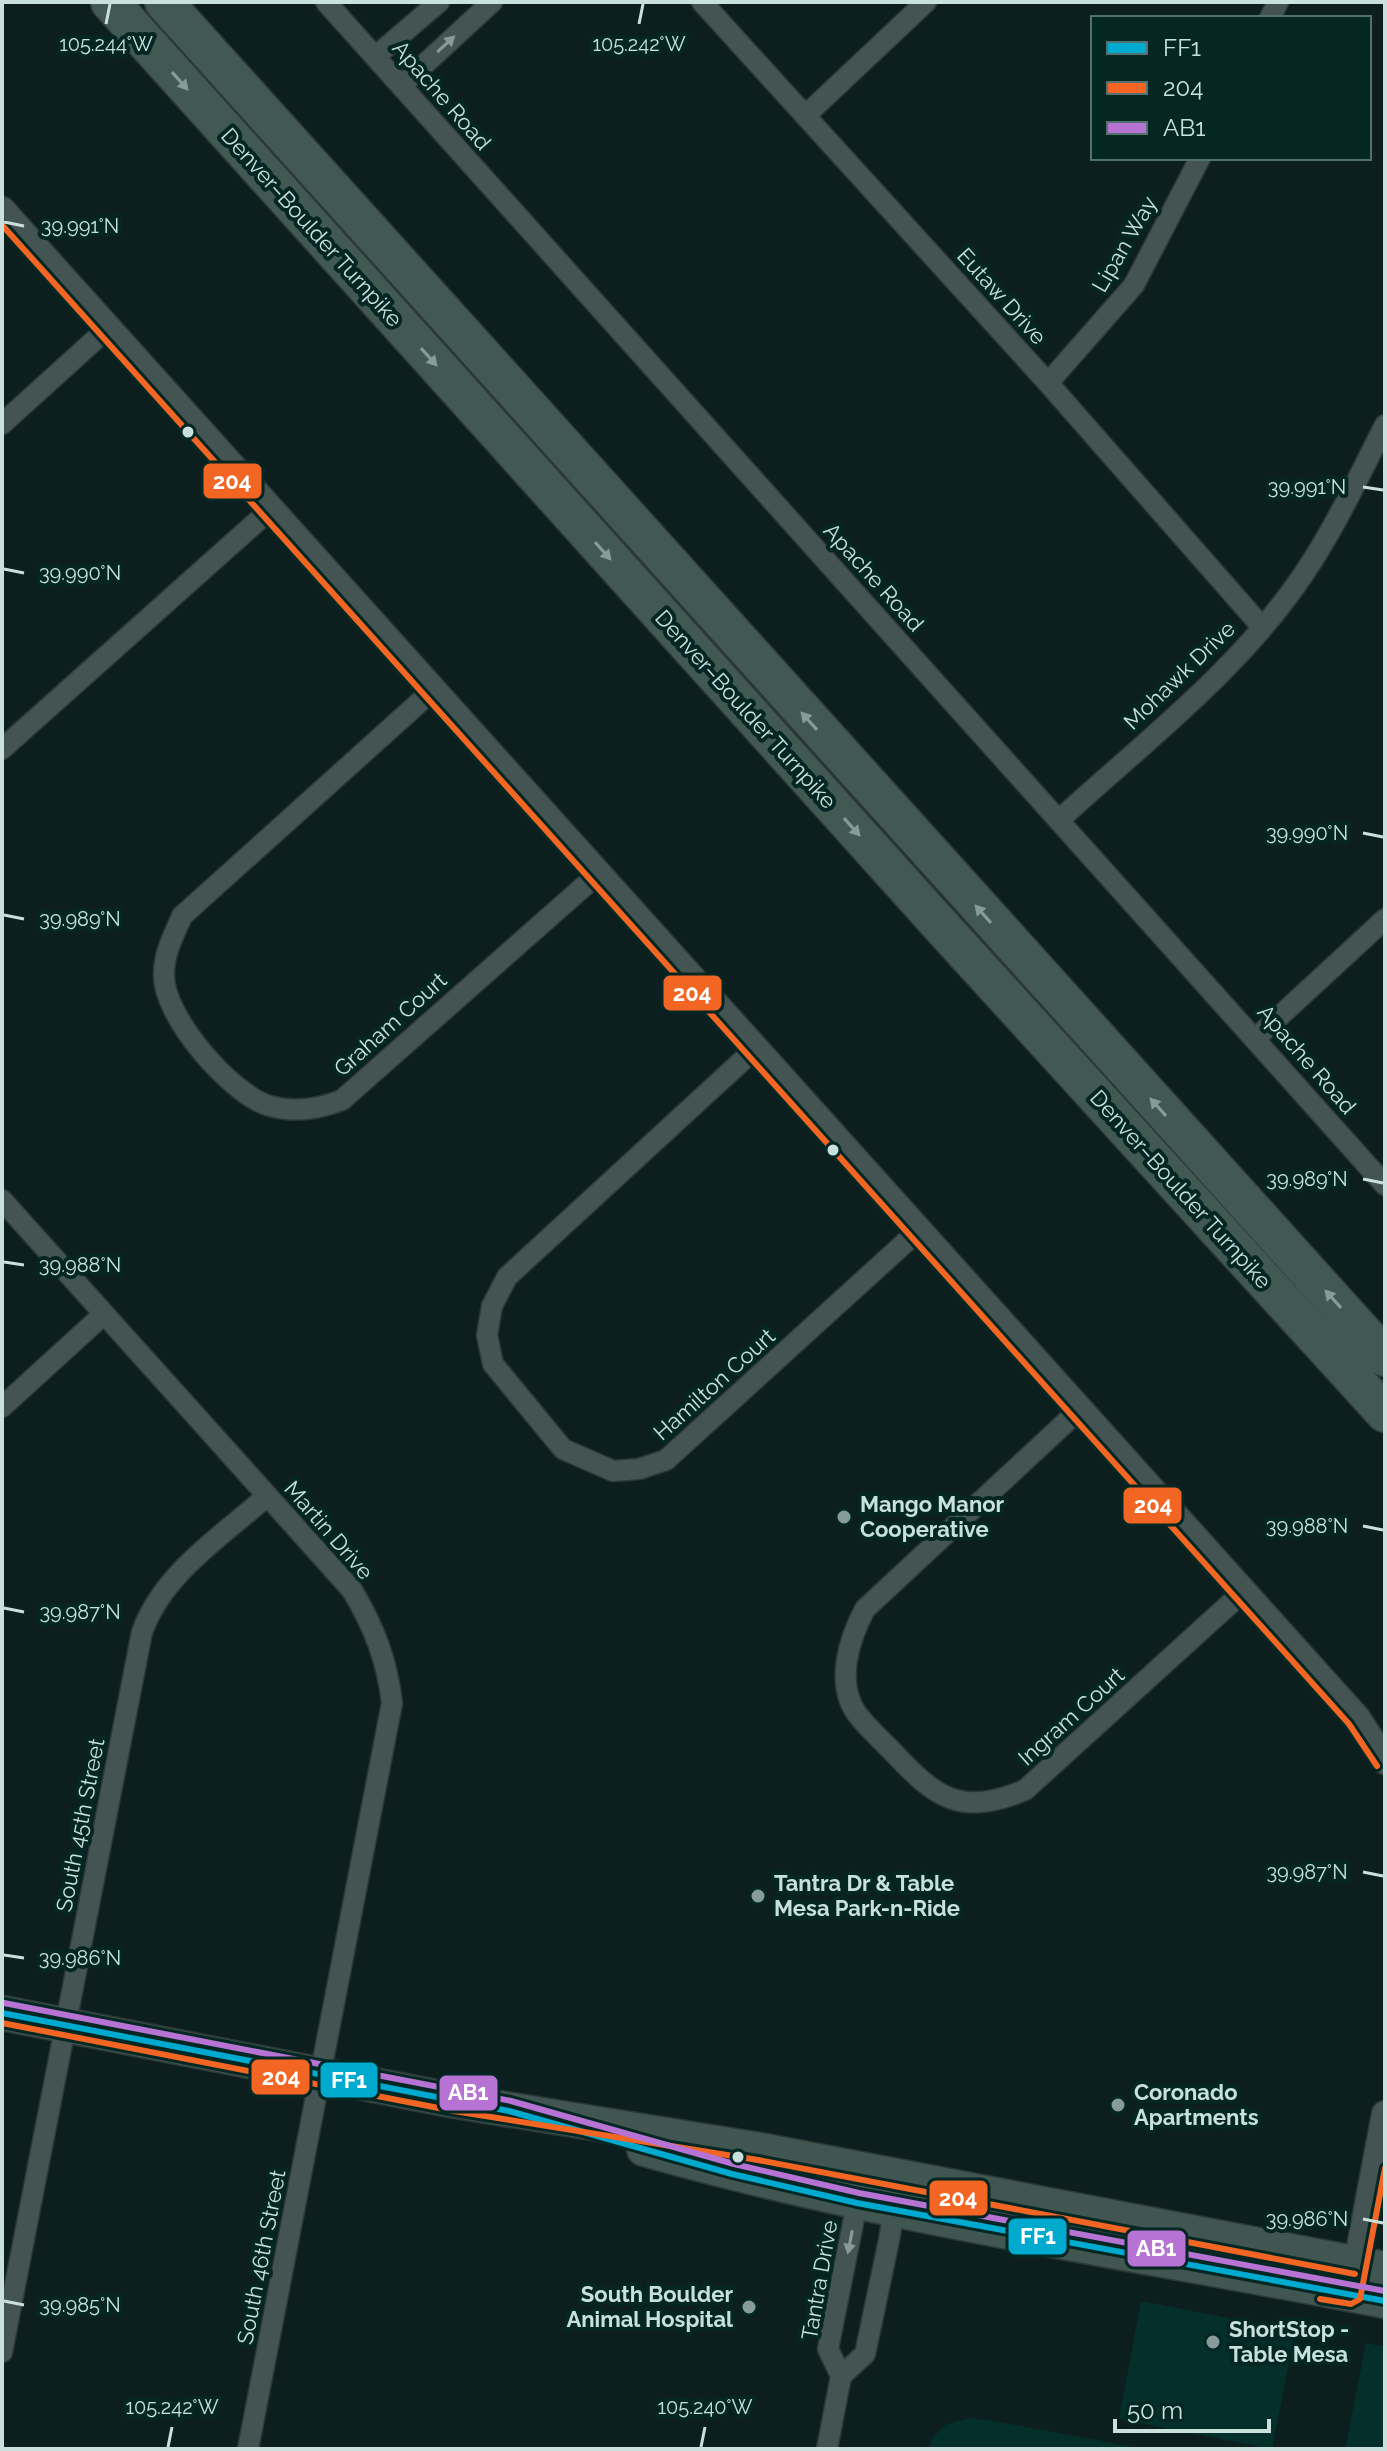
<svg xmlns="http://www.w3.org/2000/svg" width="1387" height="2451" viewBox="0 0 1387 2451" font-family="Raleway,sans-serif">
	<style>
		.built { fill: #042f2b }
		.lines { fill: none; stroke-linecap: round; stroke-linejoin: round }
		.minor-casing { stroke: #2b3836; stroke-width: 23 }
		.tertiary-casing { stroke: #2b3836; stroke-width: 29 }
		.trunk-casing { stroke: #2b3836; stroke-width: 37 }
		.motorway-casing { stroke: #2b3836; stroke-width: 41 }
		.minor { stroke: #435452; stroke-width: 20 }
		.tertiary { stroke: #435452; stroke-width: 26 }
		.trunk { stroke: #415650; stroke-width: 34 }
		.motorway { stroke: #425852; stroke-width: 38 }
		.bus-1-casing { stroke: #042724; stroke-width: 12 }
		.bus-2-casing { stroke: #042724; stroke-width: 12 }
		.bus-3-casing { stroke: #042724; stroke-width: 12 }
		.bus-1 { stroke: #00a9ce; stroke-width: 6 }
		.bus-2 { stroke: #f26522; stroke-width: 6 }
		.bus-3 { stroke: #b673d3; stroke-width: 6 }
		.oneway { fill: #869a97 }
		.oneway2 { fill: #869c97 }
		.ticks { fill: none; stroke: #c9e0dc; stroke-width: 3 }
		.bus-dot { fill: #c9e0dc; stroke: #042724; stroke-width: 3 }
		.poi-dot { fill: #879c9a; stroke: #042724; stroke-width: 3 }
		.labels { text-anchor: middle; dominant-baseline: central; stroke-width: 8; stroke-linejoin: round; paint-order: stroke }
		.street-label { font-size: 22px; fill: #c9e0dc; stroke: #042724 }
		.poi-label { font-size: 22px; font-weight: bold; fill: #c9e0dc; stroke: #042724; text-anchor: start }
		.ticks-label { font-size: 20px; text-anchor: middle; fill: #c9e0dc; stroke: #042724; stroke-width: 8; stroke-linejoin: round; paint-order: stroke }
		.line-badge { stroke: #042724; stroke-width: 3 }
		.badge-label { font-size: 22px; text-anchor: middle; font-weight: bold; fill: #fff }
	</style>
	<rect width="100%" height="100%" fill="#0c1f1e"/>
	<path class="built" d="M1141,2301l154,30 -23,118 -153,-30z
		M1366,2343l19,4v102h-40z
		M969,2418l25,3 150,28h-214l2,-11 13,-13z"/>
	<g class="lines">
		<defs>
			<path id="minor" d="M326,2l1059,1183
				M702,2l346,381 214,244
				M1270,18l8,-16
				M376,56l63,-54
				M401,86l91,-84
				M806,115l120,-113
				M1048,383l86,-98 66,-127
				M2,424l106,-96
				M432,691l-250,225c-8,19 -18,36 -18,58 -2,41 67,121 106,132 24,7 49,3 72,-6l256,-226
				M2,749l269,-240
				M1059,820c84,-77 180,-150 244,-245 32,-47 56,-99 82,-150
				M1256,1038l129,-119
				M755,1049l-248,228 -15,29 -5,29 6,29 70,85 50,22 26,-2 27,-9 253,-230
				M2,1200l350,390c22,37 35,70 40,113l-144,746
				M2,1407l102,-93
				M1079,1410l-214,199c-16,30 -30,74 -8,105 10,13 23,25 34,36 45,48 68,67 134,40l218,-198
				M2,2352l140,-720c21,-59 80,-96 125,-136
				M841,2376l-13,-27 29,-146 6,-6
				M827,2449l14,-73 24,-22 24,-114 5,-30 -2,-8"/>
			<path id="tertiary" d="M2,210l1355,1508 28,43
				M1354,2279l31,-165"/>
			<path id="trunk" d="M2,2013l454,88 304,49 625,119
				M644,2149c243,69 494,104 741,152"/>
			<path id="motorway" d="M110,2l832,925 443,486
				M164,2l1221,1355"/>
		</defs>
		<use href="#minor" class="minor-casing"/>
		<use href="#tertiary" class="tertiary-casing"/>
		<use href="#trunk" class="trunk-casing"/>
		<use href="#motorway" class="motorway-casing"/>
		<use href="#minor" class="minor"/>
		<use href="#tertiary" class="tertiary"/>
		<use href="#trunk" class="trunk"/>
		<use href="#motorway" class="motorway"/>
		<defs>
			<path id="bus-1" d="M2,2013l507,98 223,63 125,29 528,98"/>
			<path id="bus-2" d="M2,225l1347,1499 28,42
				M2,2023l452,88 304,49 597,114
				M1320,2299l31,5 9,-5 25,-131"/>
			<path id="bus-3" d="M4,2003l507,98 223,63 125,29 526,98"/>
		</defs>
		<use href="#bus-1" class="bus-1-casing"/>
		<use href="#bus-2" class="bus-2-casing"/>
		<use href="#bus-3" class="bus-3-casing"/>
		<use href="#bus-1" class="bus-1"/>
		<use href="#bus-2" class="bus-2"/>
		<use href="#bus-3" class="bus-3"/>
	</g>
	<defs><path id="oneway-solid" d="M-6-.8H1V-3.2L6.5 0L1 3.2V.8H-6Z" transform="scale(2)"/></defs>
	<g class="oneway">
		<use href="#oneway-solid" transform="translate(446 44) rotate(-43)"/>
		<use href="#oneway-solid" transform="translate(850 2242) rotate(101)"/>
	</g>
	<g class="oneway2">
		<use href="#oneway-solid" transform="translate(180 81) rotate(48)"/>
		<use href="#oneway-solid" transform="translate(429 357) rotate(48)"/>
		<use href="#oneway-solid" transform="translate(603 551) rotate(48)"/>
		<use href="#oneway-solid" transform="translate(809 721) rotate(-132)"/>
		<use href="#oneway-solid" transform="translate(852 827) rotate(48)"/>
		<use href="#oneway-solid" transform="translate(983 914) rotate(-132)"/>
		<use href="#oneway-solid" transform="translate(1158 1107) rotate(-132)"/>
		<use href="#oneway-solid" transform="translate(1333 1299) rotate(-132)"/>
	</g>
	<path class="ticks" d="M106,24l4,-20M639,24l4,-20M4,222l20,4M1363,487l20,3M4,569l20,4M1363,833l20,4M4,915l20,4M1363,1179l20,4M4,1262l20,3M1363,1526l20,4M4,1608l20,4M1363,1872l20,4M4,1955l20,3M1363,2219l20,4M4,2301l20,4M168,2447l4,-20M701,2447l4,-20"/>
	<g class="bus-dot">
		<circle cx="188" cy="432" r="7"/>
		<circle cx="833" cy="1150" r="7"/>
		<circle cx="738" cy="2157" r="7"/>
	</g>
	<g class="poi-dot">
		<circle cx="844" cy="1517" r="8"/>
		<circle cx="758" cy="1896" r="8"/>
		<circle cx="1118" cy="2105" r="8"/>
		<circle cx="749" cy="2307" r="8"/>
		<circle cx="1213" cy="2342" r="8"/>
	</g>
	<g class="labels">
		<g class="street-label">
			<text transform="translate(442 95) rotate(49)">Apache Road</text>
			<text transform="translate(312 227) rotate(48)">Denver–Boulder Turnpike</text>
			<text transform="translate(1124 244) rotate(-60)">Lipan Way</text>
			<text transform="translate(1002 296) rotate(48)">Eutaw Drive</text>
			<text transform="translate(874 577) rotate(48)">Apache Road</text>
			<text transform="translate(1179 675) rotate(-44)">Mohawk Drive</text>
			<text transform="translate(746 709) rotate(48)">Denver–Boulder Turnpike</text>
			<text transform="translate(390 1024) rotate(-42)">Graham Court</text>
			<text transform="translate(1307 1059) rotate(49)">Apache Road</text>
			<text transform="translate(1181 1189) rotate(48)">Denver–Boulder Turnpike</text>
			<text transform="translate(714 1384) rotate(-42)">Hamilton Court</text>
			<text transform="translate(329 1530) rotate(49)">Martin Drive</text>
			<text transform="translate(1071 1716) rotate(-42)">Ingram Court</text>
			<text transform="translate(80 1825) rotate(-79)">South 45th Street</text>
			<text transform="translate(261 2257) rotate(-79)">South 46th Street</text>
			<text transform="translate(819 2280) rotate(-80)">Tantra Drive</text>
		</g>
		<g class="poi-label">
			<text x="860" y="1504">Mango Manor<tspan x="860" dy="25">Cooperative</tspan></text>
			<text x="774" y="1883">Tantra Dr &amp; Table<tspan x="774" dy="25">Mesa Park-n-Ride</tspan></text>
			<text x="1134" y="2092">Coronado<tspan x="1134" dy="25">Apartments</tspan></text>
			<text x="733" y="2294" text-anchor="end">South Boulder<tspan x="733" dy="25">Animal Hospital</tspan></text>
			<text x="1229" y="2329">ShortStop -<tspan x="1229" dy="25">Table Mesa</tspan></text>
		</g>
	</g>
	<g class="ticks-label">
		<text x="106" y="51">105.244°W</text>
		<text x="639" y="51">105.242°W</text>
		<text x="80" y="233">39.991°N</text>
		<text x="1307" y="494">39.991°N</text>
		<text x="80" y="580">39.990°N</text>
		<text x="1307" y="840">39.990°N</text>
		<text x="80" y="926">39.989°N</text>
		<text x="1307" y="1186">39.989°N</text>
		<text x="80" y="1272">39.988°N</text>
		<text x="1307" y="1533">39.988°N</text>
		<text x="80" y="1619">39.987°N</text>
		<text x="1307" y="1879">39.987°N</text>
		<text x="80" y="1965">39.986°N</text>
		<text x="1307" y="2226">39.986°N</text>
		<text x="80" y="2312">39.985°N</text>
		<text x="172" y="2414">105.242°W</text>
		<text x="705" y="2414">105.240°W</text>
	</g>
	<g class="line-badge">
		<rect x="202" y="462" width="61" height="38" rx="8" fill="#f26522"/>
		<rect x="662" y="974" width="61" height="38" rx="8" fill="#f26522"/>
		<rect x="1122" y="1486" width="61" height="39" rx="8" fill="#f26522"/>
		<rect x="250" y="2058" width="61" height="38" rx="8" fill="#f26522"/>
		<rect x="319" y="2061" width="60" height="38" rx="8" fill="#00a9ce"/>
		<rect x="438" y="2074" width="61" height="38" rx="8" fill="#b673d3"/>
		<rect x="928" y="2179" width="61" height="38" rx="8" fill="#f26522"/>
		<rect x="1007" y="2217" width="61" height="39" rx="8" fill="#00a9ce"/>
		<rect x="1126" y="2229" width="61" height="39" rx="8" fill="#b673d3"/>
	</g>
	<g class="badge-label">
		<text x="232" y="489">204</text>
		<text x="692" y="1001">204</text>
		<text x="1153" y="1513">204</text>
		<text x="281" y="2085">204</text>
		<text x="349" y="2088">FF1</text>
		<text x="468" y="2100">AB1</text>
		<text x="958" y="2206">204</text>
		<text x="1038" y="2244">FF1</text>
		<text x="1156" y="2256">AB1</text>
	</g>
	<rect width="1387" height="2451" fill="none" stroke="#c9e0dc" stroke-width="8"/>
	<rect x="1091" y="16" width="280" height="144" fill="#042724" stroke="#53716e" stroke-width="2"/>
	<rect x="1107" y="42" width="40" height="12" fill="#00a9ce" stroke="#53716e" stroke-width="2"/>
	<text x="1163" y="56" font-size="24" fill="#c9e0dc">FF1</text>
	<rect x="1107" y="82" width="40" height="12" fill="#f26522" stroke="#53716e" stroke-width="2"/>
	<text x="1163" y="96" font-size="24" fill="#c9e0dc">204</text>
	<rect x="1107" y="122" width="40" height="12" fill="#b673d3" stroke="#53716e" stroke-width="2"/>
	<text x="1163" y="136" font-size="24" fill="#c9e0dc">AB1</text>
	<path d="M1115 2419v12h154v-12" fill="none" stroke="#c9e0dc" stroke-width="4"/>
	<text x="1127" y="2419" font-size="24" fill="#c9e0dc" stroke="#042724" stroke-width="6" paint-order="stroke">50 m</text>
</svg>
